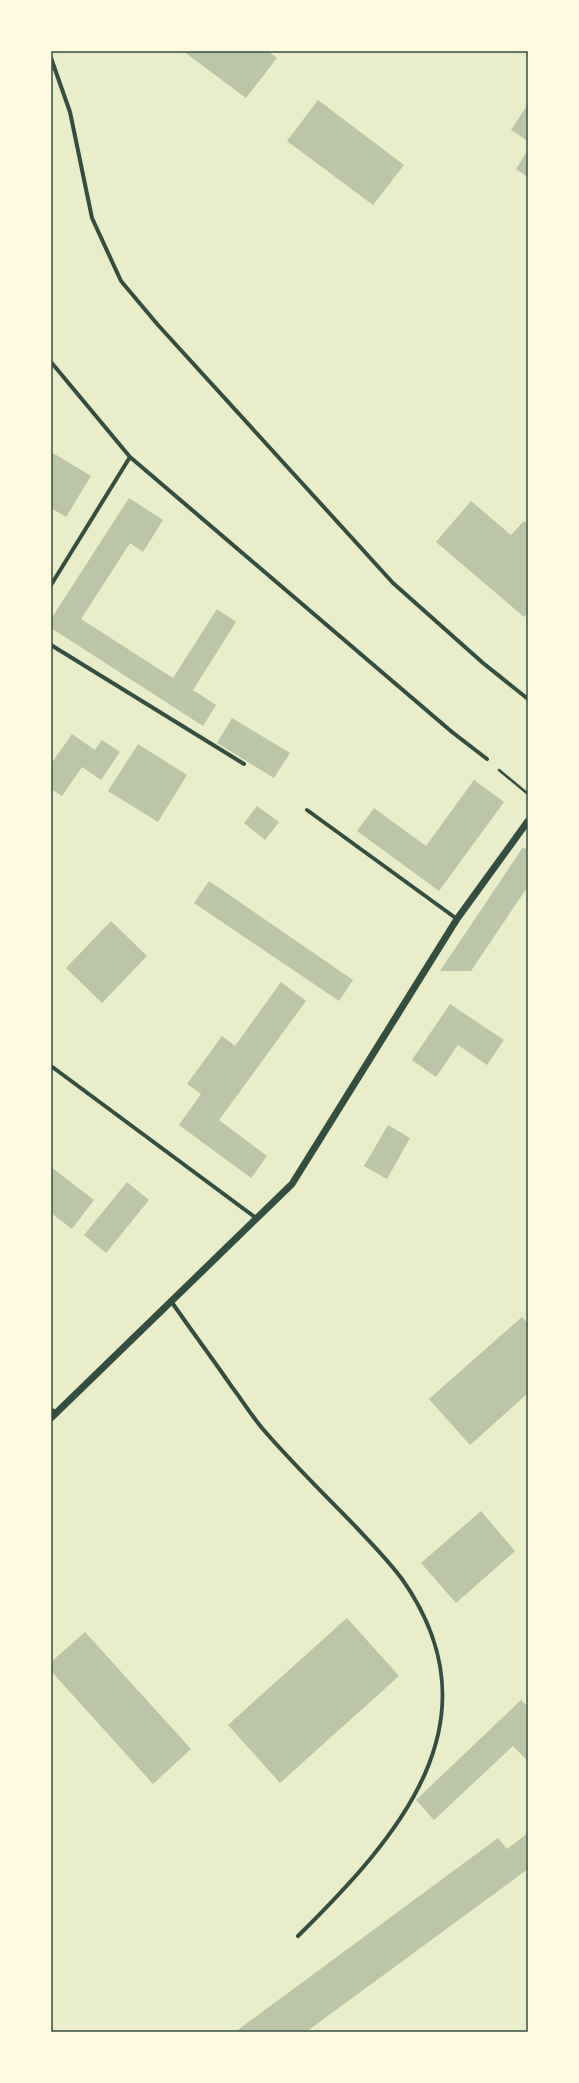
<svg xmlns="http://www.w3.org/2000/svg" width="579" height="2083" viewBox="0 0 579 2083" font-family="'Archivo Narrow',sans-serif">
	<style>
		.building { fill: #bcc5a7 }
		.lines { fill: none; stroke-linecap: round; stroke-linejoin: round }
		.path { stroke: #344e41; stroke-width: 2.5 }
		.minor { stroke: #344e41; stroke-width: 4 }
		.tertiary { stroke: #344e41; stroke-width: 7 }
		.neatline { fill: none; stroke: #344e41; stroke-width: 1.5 }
	</style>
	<rect width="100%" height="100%" fill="#e9edc9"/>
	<path class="building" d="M183,51h85l9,7 -31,40z
		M318,100l86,65 -31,40 -86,-64z
		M528,104v37l-17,-11z
		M528,150v27l-12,-8z
		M53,453l38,23 -25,41 -15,-9v-53z
		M129,498l34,22 -20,32 -13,-9 -49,76 92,59 44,-69 19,13 -43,68 23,15 -13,21 -152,-98v-9z
		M471,501l40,34 13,-14 4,3v88l-4,5 -88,-75z
		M232,718l58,35 -16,25 -57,-35z
		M72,734l23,16 7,-10 18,12 -19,28 -19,-13 -20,29 -11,-7v-25z
		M138,744l49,31 -29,47 -50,-31z
		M474,780l30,22 -65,89 -82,-60 17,-23 52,38z
		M257,806l22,16 -14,18 -21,-17z
		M523,847l5,4v35l-57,85h-31z
		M209,881l144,99 -14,21 -145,-98z
		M111,921l36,35 -45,47 -36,-35z
		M281,982l25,19 -87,119 48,36 -16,22 -72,-53 22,-31 -14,-10 35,-48 13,10z
		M450,1004l54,36 -17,25 -29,-20 -22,32 -24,-17z
		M388,1125l22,13 -23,41 -23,-13z
		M51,1167l43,33 -22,29 -21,-16z
		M127,1182l22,18 -43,53 -22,-18z
		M522,1317l6,7v69l-58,52 -41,-46z
		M481,1511l34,40 -59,52 -35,-40z
		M347,1618l52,58 -119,107 -52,-58z
		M85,1632l106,117 -38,35 -102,-113v-9z
		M521,1700l7,7v54l-15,-15 -79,74 -18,-20z
		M528,1833v36l-222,163h-71l263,-194 9,11z"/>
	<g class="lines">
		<path class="path" d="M499,770l29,24"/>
		<path class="minor" d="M51,58l19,54 22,106 29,63 37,44 235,258 90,80 45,36
			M51,362l79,95 322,275 35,27
			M51,585l79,-128
			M51,645l193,119
			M307,810l150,109
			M51,1066l205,152
			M171,1301c20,29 41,57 61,86 10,13 19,28 30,41 29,34 62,66 94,99 16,17 32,33 46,52 100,142 -4,258 -104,357
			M51,1409l5,4"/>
		<path class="tertiary" d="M51,1418l241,-234 165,-265 71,-98"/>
	</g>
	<rect width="579" height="2083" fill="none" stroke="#fefae0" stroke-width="104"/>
	<rect x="52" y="52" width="475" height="1979" class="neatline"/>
</svg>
